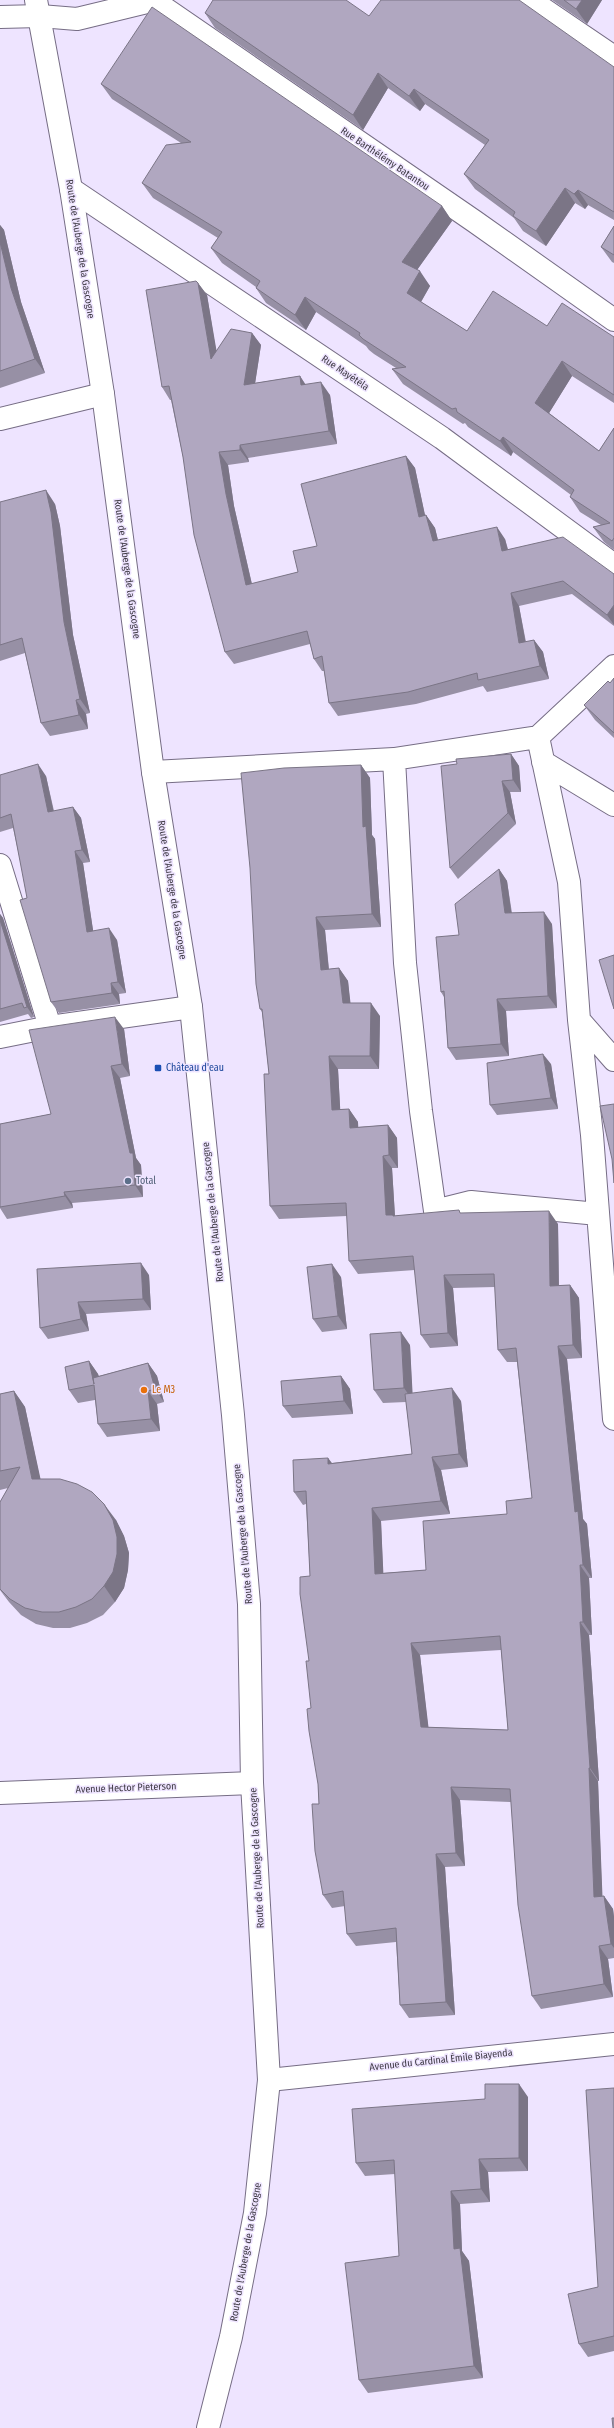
<svg xmlns="http://www.w3.org/2000/svg" width="614" height="2428" viewBox="0 0 614 2428" font-family="'Fira Sans Condensed',sans-serif">
	<style>
		.lines { fill: none; stroke-linecap: round; stroke-linejoin: round }
		.minor-casing { stroke: #766d85; stroke-width: 24 }
		.tertiary-casing { stroke: #766d85; stroke-width: 24 }
		.minor { stroke: #fff; stroke-width: 22 }
		.tertiary { stroke: #fff; stroke-width: 22 }
		.wall { fill: #9790a5; fill-rule: evenodd }
		.shaded-wall { fill: #7b7586 }
		.building { fill: #b0a7c0; stroke: #7b7586; fill-rule: evenodd }
		.transit-dot { fill: #1a4fb4; stroke: #eee4ff; stroke-width: 1.5 }
		.service-dot { fill: #5c6f8a; stroke: #eee4ff; stroke-width: 1.5 }
		.food-dot { fill: #e8710a; stroke: #eee4ff; stroke-width: 1.5 }
		.labels { text-anchor: middle; dominant-baseline: central; stroke-width: 3; stroke-linejoin: round; paint-order: stroke }
		.street-label { font-size: 10px; fill: #3d3943; stroke: #eee4ff }
		.transit-label { font-size: 10px; fill: #164399; stroke: #eee4ff; text-anchor: start }
		.service-label { font-size: 10px; fill: #4e5e75; stroke: #eee4ff; text-anchor: start }
		.food-label { font-size: 10px; fill: #c56008; stroke: #eee4ff; text-anchor: start }
	</style>
	<rect width="100%" height="100%" fill="#eee4ff"/>
	<g class="lines">
		<defs>
			<path id="minor" d="M530,0l84,57
				M154,1l320,220 140,99
				M0,17l40,-1 37,3 78,-19
				M71,189l371,249 172,127
				M0,419l103,-25
				M538,737l31,145 10,138 13,115 22,284
				M394,759l11,204 16,148 14,100 36,-9 127,12
				M543,762l71,43
				M153,772l241,-13 144,-22 76,-71
				M0,865l50,162
				M579,1020l35,40
				M0,1037l50,-10 141,-20
				M269,2080l345,-36"/>
			<path id="tertiary" d="M36,0l35,189 32,205 50,378 38,235 42,408 16,189 3,179 17,297 -14,133 -24,124 -23,91
				M0,1793l252,-10"/>
		</defs>
		<use href="#minor" class="minor-casing"/>
		<use href="#tertiary" class="tertiary-casing"/>
		<use href="#minor" class="minor"/>
		<use href="#tertiary" class="tertiary"/>
	</g>
	<path class="wall" d="M552,0h50l-15,24z
		M205,13l164,3 245,51v153l-26,-15 -3,4 -10,-6 -29,43 -23,-15 -9,-13 -39,-29 -11,-15 21,-29 -60,-41 -5,7 -32,-23 -25,42 -148,-102z
		M101,84l341,122 10,15 -35,49 13,16 -9,16 46,29 80,-5 67,11v66l-42,-27 -23,37 50,38 15,-23v122l-10,-8 -11,-15 8,-2 -21,-13 -10,-15 1,-2 -58,-43 -2,4 -43,-29 -3,-4 -2,1 -60,-40 -11,-15 4,-1 -22,-14 -5,-4 -3,-4 -50,-34 -10,18 -40,-27 -10,-15v-1l-34,-24 -11,-15 7,-10 -65,-40 -11,-15 39,-40 -69,-44z
		M0,225l4,5 17,72 24,71 -45,15z
		M614,226v37l-2,-1 -11,-15z
		M198,283l9,12 9,56 36,-18 9,12 -6,38 45,-7 6,9 24,10 7,49 -89,14 1,4 -21,3 6,41 18,78 46,-12 19,-26 89,-90 9,12 10,48 1,-1 9,13 3,12 67,-1 3,10 106,25v52l-42,-32 -53,12 7,36 8,-2 9,12 6,27 -62,13 -4,-6 -67,18 -78,12 -9,-13 -5,-32h-2l-8,-12 -4,-15 -76,20 -9,-12 -42,-195 -12,-57h-1l-8,-13z
		M0,502l55,2 5,22 13,109 17,78 -4,1 2,15 -38,7 -9,-13 -16,-70 -25,8z
		M614,678v60l-19,-18 -11,-15 26,-22z
		M511,754l8,12 2,26h-11l6,32 -58,55 -8,-11 7,-104z
		M361,765l9,13 2,57 3,4 6,88 -56,3 4,39 10,-1 9,13 2,22 30,13 -1,53h-41l2,40h9l9,13v5l30,-2 9,13 1,30h-6l3,48 67,-3 96,11 1,61h11l9,13 3,60 -15,1 16,160 4,5 5,54h-3l3,57h-3l10,146h-1l4,115h2l9,13 1,8v41l-6,1 5,38 -72,12 -9,-13 -21,-194 -51,-2 5,66 -20,1 10,148 -46,3 -9,-13 -4,-63 -40,4 -9,-12 -2,-28 -13,2 -9,-13 -5,-111 -7,-76 -2,-47 1,-85 -4,-72 -3,1 -9,-13 34,-34 4,5 80,-9 -6,-52 -23,1 -9,-13 36,-45 2,48 49,8 7,66 -27,3 9,44 -69,7 2,52 43,-3 81,-56 25,-16 -15,-136h-10l-9,-12 -3,-63 -42,1 5,58 -28,2 -9,-13 -6,-65 -57,4 -9,-13 -2,-45 -68,3 -9,-13 -1,-132 -7,-62 -2,-3zM501,1650l7,80 -80,-3 -8,-72z
		M0,775l46,1 8,35 19,-4 8,11 9,44 -7,1 10,68 24,9 9,53 -7,1 1,10 -61,9 -8,-11 -38,-174 -13,4z
		M499,869l8,12 5,32 40,11 5,84 -51,3 3,45 -53,4 -8,-12 -4,-51 -3,-5 18,-57z
		M0,914l3,4 31,99 -3,1 -3,-4 -28,8z
		M124,1029l6,47 -10,2 16,80 5,7 2,32 -71,6 1,5 -66,11 -7,-11v-84l51,-10z
		M551,1064l7,45 -61,6 -7,-10z
		M37,1269l112,6 2,35 -65,4 3,17 -41,8 -8,-11z
		M341,1277l6,52 -25,3 -9,-13z
		M89,1361l9,13 1,2 49,-13 9,13 7,26 -7,2 3,27 -53,6 -9,-13 -3,-24 -17,3 -9,-13z
		M341,1376l9,13 3,25 -61,4 -9,-12z
		M14,1391l11,16 15,72 76,41 8,16 5,17 -1,17 -4,18 -9,14 -12,13 -16,8 -17,5h-17l-17,-4 -15,-9 -12,-13 -9,-12v-88l8,-14 -8,2v-96z
		M614,2088v263l-26,6 -9,-13 19,-57z
		M528,2097v74l-40,1 2,30 -30,2 2,47 7,10 14,117 -115,15 -9,-13 40,-124 -4,-82 -30,2 -9,-13z"/>
	<path class="shaded-wall" d="M582,0h20l-15,24 -11,-15z
		M378,73l10,15 -25,42 -10,-15z
		M414,89l11,15 -5,7 -11,-15z
		M565,188l10,15 -29,43 -10,-15z
		M578,190l10,15 -3,4 -11,-15z
		M442,206l10,15 -40,56 -10,-15z
		M0,225l4,5 17,72 24,71 -10,-14 -24,-71 -11,-46z
		M420,271l10,15 -12,21 -11,-14z
		M198,283l9,12 13,76 -9,-12z
		M305,297l11,15 -10,18 -11,-15z
		M252,333l9,12 -8,52 -9,-12z
		M562,361l10,15 -26,42 -11,-15z
		M300,376l8,13 -7,-4z
		M321,382l9,13 7,49 -8,-13z
		M503,437l10,15 -2,4 -11,-15z
		M240,445l8,13 1,4 -9,-12z
		M219,452l9,13 6,41 21,92 -9,-13 -20,-91z
		M406,456l9,12 13,61 -9,-12z
		M46,490l9,14 5,22 13,109 17,78 -10,-14 -16,-77z
		M426,515l9,13 6,25 -8,-12z
		M497,527l8,12 6,24 -9,-12z
		M511,593l8,13 9,50 -9,-13z
		M614,605v20l-7,-10z
		M534,640l9,12 6,27 -9,-13z
		M76,700l10,14 2,15 -9,-14z
		M511,754l8,12 2,26 -8,-12z
		M38,764l8,12 10,47 -8,-11z
		M361,765l9,13 2,57 3,4 6,88 -9,-13 -9,-87z
		M502,781l8,11 6,32 -8,-11z
		M73,807l8,11 9,44 -8,-12z
		M75,851l8,12 12,80 -8,-11z
		M499,869l8,12 6,44 -8,-12z
		M544,912l8,12 5,84 -9,-12z
		M0,914l3,4 31,99 -7,-10 -27,-87z
		M316,917l9,13 5,53 -9,-13z
		M109,928l8,12 9,53 -8,-11z
		M339,968l9,13 4,35 -9,-13z
		M111,983l8,11 1,10 -8,-11z
		M497,999l9,12 3,45 -8,-12z
		M371,1003l9,13 -1,53 -9,-13z
		M115,1017l9,12 6,47 -8,-12z
		M543,1054l8,10 7,45 -7,-11z
		M329,1056l9,13 3,54 -9,-13z
		M111,1066l9,12 16,80 5,7 2,32 -8,-12 -5,-32z
		M349,1109l9,13 1,19 -9,-13z
		M388,1125l9,13 1,30 -9,-13z
		M383,1156l9,12 3,49 -9,-2z
		M64,1192l8,11 1,5 -8,-12z
		M549,1211l9,13 1,75 -9,-13z
		M141,1263l8,12 2,35 -8,-11z
		M332,1264l9,13 6,52 -9,-13z
		M444,1275l9,13 5,58 -10,-13z
		M570,1285l9,13 3,60 -9,-13z
		M78,1302l8,12 3,17 -8,-12z
		M401,1332l9,13 3,56 -9,-13z
		M558,1346l9,13 16,160 4,5 5,54 -9,-13 -8,-53z
		M89,1361l9,13 5,23 -9,-13z
		M148,1363l9,13 7,26 -9,-13z
		M341,1376l9,13 3,25 -9,-13z
		M452,1388l9,13 7,66 -9,-13z
		M14,1391l11,16 19,88 -12,-16z
		M148,1391l9,13 3,27 -9,-12z
		M432,1457l9,13 9,44 -9,-13z
		M328,1458l9,13 -9,-7z
		M104,1504l12,16 8,16 5,17 -1,17 -4,18 -9,14 -11,-16z
		M372,1508l9,13 3,66 -9,-13z
		M580,1565l9,13 3,57 -9,-13z
		M580,1622l9,13 10,146 -9,-13z
		M411,1643l9,12 10,85 -9,-13z
		M589,1768l9,13 5,129 -9,-13z
		M451,1787l9,13 5,66 -9,-13z
		M436,1854l9,13 10,148 -9,-13z
		M604,1896l9,13 1,8v31l-3,-4z
		M599,1946l9,13 5,38 -9,-13z
		M519,2084l9,13v74l-9,-13z
		M479,2159l9,13 2,30 -9,-13z
		M451,2191l9,13 2,47 7,10 14,117 -9,-12 -20,-117z"/>
	<path class="building" d="M213,0h133l23,16 12,-16h138l95,67v145l-36,-22 -4,4 -9,-6 -29,43 -23,-15 2,-4 -51,-38 25,-34 -75,-51 -5,7 -31,-23 -25,42 -148,-102z
		M564,0h18l-6,9z
		M152,7l290,199 -40,56 18,9 -13,22 60,38 26,-40 54,35 15,-23 52,34v58l-52,-34 -27,42 64,48 15,-23v110l-2,3 -19,-14 17,-4 -40,-26 4,-7 -71,-53 -3,4 -43,-29 -1,-4 -4,1 -60,-40 14,-2 -43,-28 -4,-4 1,-2 -55,-36 -10,18 -39,-27 4,-7 -49,-33 11,-16 -80,-49 24,-38 25,-3 -90,-58z
		M614,226v29l-13,-8z
		M0,242l11,46 24,71 -35,12z
		M196,281l2,2 13,76 20,-30 21,4 -8,52 56,-9 1,9 20,-3 8,49 -89,14v5l-21,2 7,42 20,91 52,-13 -5,-21 24,-5 -16,-62 105,-28 13,61 7,-2 7,26 64,-14 5,24 61,-14 51,37v31l-7,10 -44,-34 -52,12 8,50 15,-3 6,26 -62,14 -1,-7 -69,19 -79,11 -7,-47 -8,3 -7,-28 -82,21 -31,-117 -11,-78 -14,-71 -7,1 -16,-97z
		M46,490l5,22 13,110 16,77 -4,1 3,15 -38,8 -19,-85 -22,7v-143z
		M614,678v55l-30,-28 24,-24 2,2z
		M511,754l2,26 -11,1 6,32 -58,55 -9,-102 16,-2 -1,-5z
		M38,764l10,48 25,-5 9,43 -7,1 12,81 22,-4 9,54 -7,1 1,10 -61,9 -31,-102 7,-2 -16,-84 -11,4v-43z
		M361,765l2,62 3,-1 6,88 -56,3 5,53 18,-2 4,35h28l-1,53h-41l3,54 17,-1 1,19 38,-3 1,30 -6,1 3,59h7v1l66,-6 1,3 89,-2 1,75 20,-1 3,60 -15,1 17,166 3,-1 5,54h-3l3,57h-3l10,146h-1l5,129 10,-1 7,48 -12,2 5,38 -72,12 -14,-91 -8,-116 -59,-2 5,66 -20,1 10,148 -46,3 -4,-77 -49,6 -4,-43 -20,4 -8,-44 -3,-47h7l-1,-20 -9,-53 -2,-22 4,-1 -5,-47h3l-9,-67v-17l10,-1 -4,-85 -12,1 -1,-32 35,-2v6l84,-10 -7,-60 47,-6 7,66 -27,3 9,44 -69,7 3,66 51,-4 -3,-49 84,-7 -1,-13 26,-3 -16,-150 -18,2 -4,-76 -50,1 4,58 -27,2 -8,-79 -64,5 -3,-58 -76,3 -6,-132h5l-7,-65h-2l-4,-25 -6,-116 -9,-95 43,-5zM500,1636l8,94 -87,-3 -10,-84z
		M499,869l6,44 39,-1 4,84 -51,3 4,45 -53,4 -4,-57 -3,1 -5,-55 23,-2 -4,-31z
		M0,920l27,87 -3,1 -2,-5 -22,6z
		M614,955v54l-15,-49z
		M115,1017l7,47 -11,2 19,87h3l2,32 -71,7 1,4 -65,11v-83l51,-10 -22,-84z
		M543,1054l8,44 -61,7 -3,-42z
		M614,1104v79l-2,-24 -12,-53z
		M141,1263l2,36 -65,3 3,17 -41,9 -3,-59z
		M332,1264l6,52 -25,3 -6,-52z
		M401,1332l3,56 -30,2 -4,-56z
		M89,1361l5,23 -1,-6 55,-15 7,26 -7,2 3,28 -53,5 -4,-39 -25,5 -4,-23z
		M341,1376l3,25 -61,5 -2,-25z
		M14,1391l18,88h28l17,5 15,8 12,12 9,16 4,17v17l-4,18 -9,14 -12,13 -16,8 -17,5h-17l-17,-4 -15,-9 -10,-10v-87l20,-35 -20,4v-77z
		M485,2084h34v74l-40,1 2,30 -30,2 3,58 6,-1 14,118 -115,14 -14,-117 54,-7 -5,-96 -38,3 -4,-54 133,-10z
		M614,2088v248l-35,8 -11,-50 30,-7 -12,-197z
		M612,2418h2v10h-1z"/>
	<rect class="transit-dot" x="154" y="1064" width="8" height="8" rx="2"/>
	<circle class="service-dot" cx="128" cy="1181" r="4"/>
	<circle class="food-dot" cx="144" cy="1390" r="4"/>
	<g class="labels">
		<g class="street-label">
			<text transform="translate(385 159) rotate(34)">Rue Barthélémy Batantou</text>
			<text transform="translate(80 249) rotate(81)">Route de l'Auberge de la Gascogne</text>
			<text transform="translate(345 373) rotate(34)">Rue Mayétéla</text>
			<text transform="translate(127 569) rotate(82)">Route de l'Auberge de la Gascogne</text>
			<text transform="translate(172 890) rotate(81)">Route de l'Auberge de la Gascogne</text>
			<text transform="translate(213 1212) rotate(-96)">Route de l'Auberge de la Gascogne</text>
			<text transform="translate(243 1534) rotate(-95)">Route de l'Auberge de la Gascogne</text>
			<text transform="translate(126 1788) rotate(-2)">Avenue Hector Pieterson</text>
			<text transform="translate(257 1858) rotate(-93)">Route de l'Auberge de la Gascogne</text>
			<text transform="translate(441 2060) rotate(-6)">Avenue du Cardinal Émile Biayenda</text>
			<text transform="translate(246 2252) rotate(-80)">Route de l'Auberge de la Gascogne</text>
		</g>
		<g class="transit-label">
			<text x="166" y="1068">Château d'eau</text>
		</g>
		<g class="service-label">
			<text x="136" y="1181">Total</text>
		</g>
		<g class="food-label">
			<text x="152" y="1390">Le M3</text>
		</g>
	</g>
</svg>
